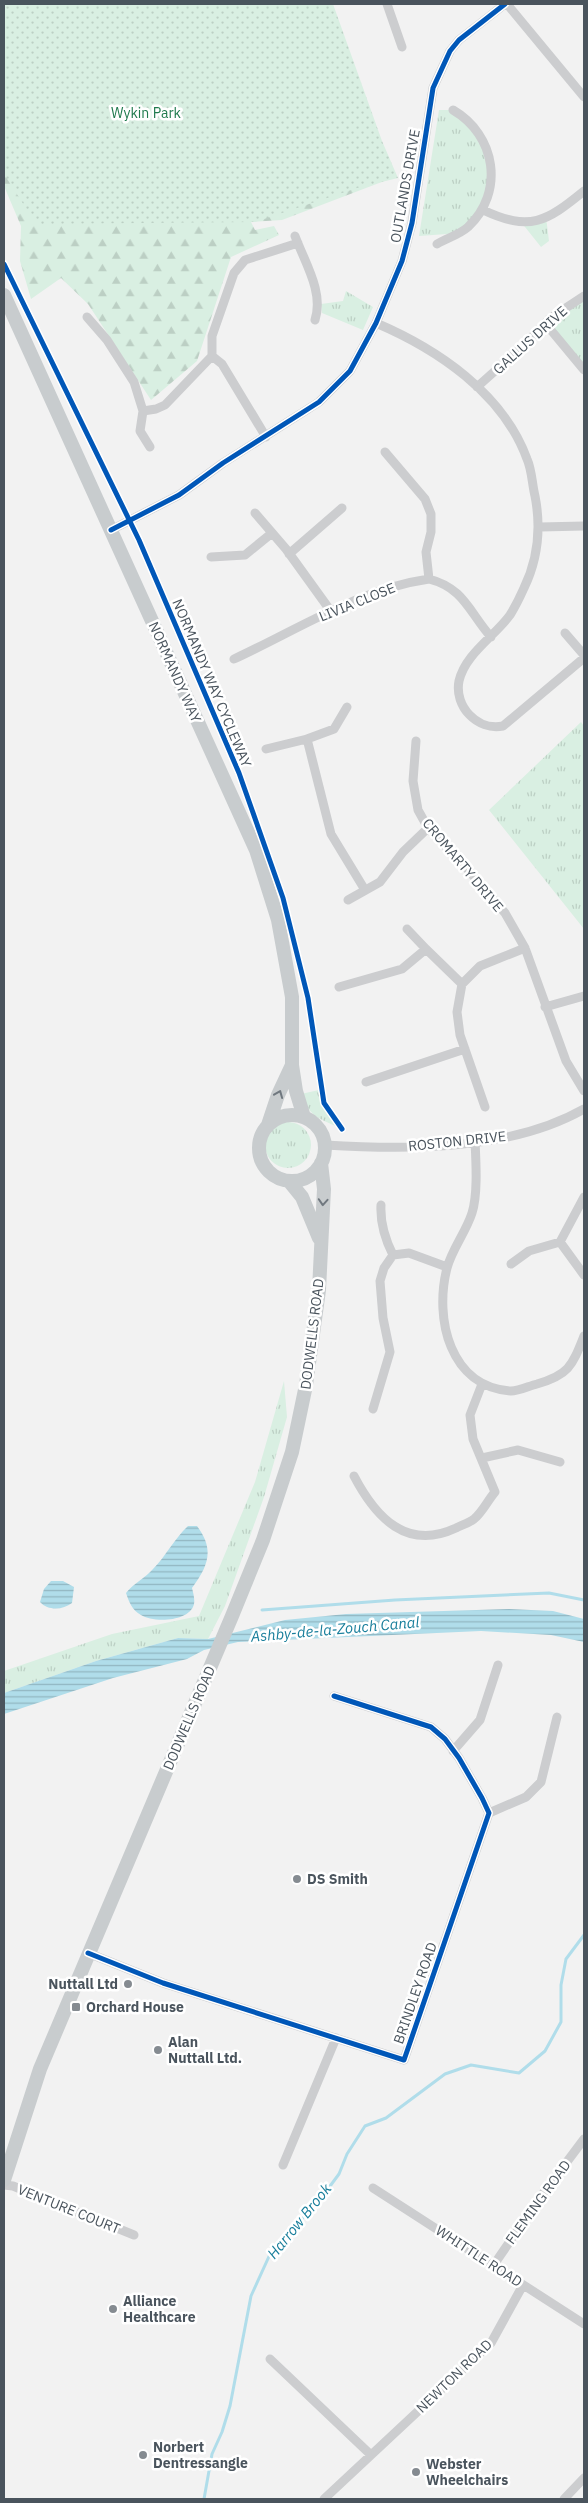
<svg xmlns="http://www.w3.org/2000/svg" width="588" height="2503" viewBox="0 0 588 2503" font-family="'IBM Plex Sans',sans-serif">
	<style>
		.grass { fill: url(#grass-tufts) }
		.forest { fill: url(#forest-firs) }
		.park { fill: url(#park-dots) }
		.water { fill: url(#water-rules) }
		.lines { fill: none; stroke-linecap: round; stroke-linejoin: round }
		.stream { stroke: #b0ddea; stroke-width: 3 }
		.minor { stroke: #cccdcf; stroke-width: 9 }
		.primary { stroke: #c8ccce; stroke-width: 14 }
		.cycleway-casing { stroke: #fff; stroke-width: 8 }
		.cycleway { stroke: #0057b8; stroke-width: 5 }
		.oneway { stroke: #70787f }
		.poi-dot { fill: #858b91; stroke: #fff; stroke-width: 2 }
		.labels { text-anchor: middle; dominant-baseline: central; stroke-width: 5; stroke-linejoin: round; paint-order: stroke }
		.park-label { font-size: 14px; fill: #1f7a4d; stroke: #fff }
		.street-label { font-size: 14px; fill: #4a545d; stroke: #fff }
		.poi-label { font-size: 14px; font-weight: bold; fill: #4a545d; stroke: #fff; text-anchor: start }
		.water-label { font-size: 15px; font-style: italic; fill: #187e9b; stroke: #fff }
	</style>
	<defs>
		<pattern id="grass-tufts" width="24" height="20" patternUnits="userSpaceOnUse" patternTransform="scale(1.25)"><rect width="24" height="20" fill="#d9efe2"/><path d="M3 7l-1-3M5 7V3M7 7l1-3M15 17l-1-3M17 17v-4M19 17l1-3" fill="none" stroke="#bccfc4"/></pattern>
		<pattern id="forest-firs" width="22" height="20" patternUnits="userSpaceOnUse" patternTransform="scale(1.25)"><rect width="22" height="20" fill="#d9efe2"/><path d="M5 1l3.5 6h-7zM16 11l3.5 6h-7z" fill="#bccfc4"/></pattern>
		<pattern id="park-dots" width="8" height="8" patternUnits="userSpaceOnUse" patternTransform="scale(1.25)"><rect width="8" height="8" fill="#d9efe2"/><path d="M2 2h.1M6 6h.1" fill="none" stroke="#bccfc4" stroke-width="1.8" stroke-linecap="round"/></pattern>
		<pattern id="water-rules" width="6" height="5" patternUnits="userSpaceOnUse" patternTransform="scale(1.25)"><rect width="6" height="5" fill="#b0ddea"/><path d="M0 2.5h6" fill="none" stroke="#91b6c1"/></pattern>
	</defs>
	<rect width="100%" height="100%" fill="#f2f2f2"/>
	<path class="grass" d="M439,110h14l20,16 16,29 1,33 -7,22 -22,23 -42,3z
		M546,217l3,24 -8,6 -20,-25z
		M346,291l27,16 -10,23 -41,-17 -1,-9 22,-3z
		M584,296v73l-39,-46z
		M581,722l3,4v203l-95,-119z
		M319,1090l2,14 17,23c-20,-9 -29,-11 -37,-33z
		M265 1145a23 23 0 1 1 46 0a23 23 0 1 1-46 0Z
		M284,1381l3,36 -23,80 -39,109 -17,33 -30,-1 -82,23 -92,32v-22l108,-37 87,-18 56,-134z"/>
	<path class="forest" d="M4,150l383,30 -105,40 -31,2 4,8 19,-4 5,9 -48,22 -34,104 -46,39 -63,-96 -27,-26 -30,21 -11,-38 1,-35 -17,-40z"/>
	<path class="park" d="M4,4h329l49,137 16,37 -41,10 -102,34 -219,2 -32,-50z"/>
	<path class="water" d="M188,1526h9c18,24 11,40 -5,62 1,4 3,11 2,16 -4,18 -41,19 -53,11 -9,-5 -12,-13 -15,-22 8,-10 19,-15 27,-24 13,-13 21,-30 35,-43z
		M51,1581h12l11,6 -2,16c-9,7 -24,8 -32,-1l4,-13z
		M509,1609l44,2 31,8v23l-33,-7 -70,-4 -243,11 -34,8 -17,9 -74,19 -109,36v-21l92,-32 82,-23 30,1 77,-19 61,-6z"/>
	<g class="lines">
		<path class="stream" d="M262,1610l133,-10 154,-7 35,7
			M204,2499l8,-45 10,-22 8,-26 21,-110 20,-44 48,-51 20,-27 8,-20 18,-28 21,-8 59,-44 26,-9 48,8 26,-22 16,-29v-37l5,-26 18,-24"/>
		<path class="minor" d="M387,4l15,43
			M507,4l77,93
			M483,210c47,22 63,12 101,-19
			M295,236c10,27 29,56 20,84
			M437,244c10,-6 22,-9 31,-17 37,-35 28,-92 -15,-117
			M87,317l20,23 27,42 9,29 -3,20 10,16
			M376,323c61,26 127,70 151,136 5,11 5,25 8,37 6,31 3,63 -11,92 -4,9 -9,19 -14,27 -15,21 -45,39 -51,66 -5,25 18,50 44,45l81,-68
			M545,323l39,47
			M212,356l10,8 44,73
			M477,387l47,-42 25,-26 35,-23
			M143,411l13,-2 9,-4 47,-49v-20l22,-63 11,-13 53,-17
			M385,452l40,47 6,15v18l-5,20 3,27c35,9 40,33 62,58
			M255,513l31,36 44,61
			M540,527l44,-1
			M111,530l68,-35 44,-32 96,-61 31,-31 26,-48 26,-62 10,-38 21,-135 17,-37 9,-11 46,-36
			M289,554l53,-46
			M211,557l34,-2 27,-22
			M565,633l19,22
			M234,659c63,-29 125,-70 195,-80
			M347,707l-13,22 -27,10 24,95 34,56
			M416,741l-3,40 5,29 10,18 36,37 41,48 20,35 41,113 18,30
			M266,749l41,-10
			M348,900l32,-18 23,-30 25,-24
			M407,929l19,20
			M339,987l63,-18 24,-20 36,35
			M545,1007l39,-11
			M366,1082l99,-33
			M485,1107l-25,-72 -3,-23 5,-28 18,-18 45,-18
			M475,1141c1,21 3,53 -3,72 -6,19 -20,36 -25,55 -13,51 3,119 64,123 8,0 18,-5 26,-7 32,-9 35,-18 47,-48
			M325,1145c83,5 185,6 259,-36
			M584,1197l-24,45 24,33
			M381,1205c-1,18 4,34 12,50
			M511,1264l18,-13 31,-9
			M373,1409l17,-57 -7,-34 -3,-37 4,-13 9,-13 16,-2 38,14
			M482,1458l36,-8 42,12
			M354,1476c22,42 53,75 102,52 6,-3 13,-5 18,-9 8,-6 14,-19 21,-27l-22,-53 -3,-24 12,-31
			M453,1751l27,-31 18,-55
			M489,1813l37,-16 15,-15 16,-65
			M88,1953l75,30 241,77 85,-247 -7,-15 -23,-40 -14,-19 -14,-12 -97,-31
			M283,2165l53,-127
			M4,2185l9,1 121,49
			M373,2188l211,136
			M493,2266l46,-67 45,-60
			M270,2359l101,96
			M324,2499l167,-156 32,-58
			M564,2499l20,-21"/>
		<path class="primary" d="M4,295l252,555 22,70 14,77v68l4,26 8,26
			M259 1148a33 33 0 1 1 66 0a33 33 0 1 1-66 0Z
			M268,1125l10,-30 14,-30
			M289,1181l13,16 17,41
			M4,2180l36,-111 192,-453 31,-76 29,-88 14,-67 13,-95 5,-101 -3,-26"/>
		<defs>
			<path id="cycleway" d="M4,264l135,276 100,233 44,125 25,100 16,105 18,26
				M111,530l68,-35 44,-32 96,-61 31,-31 26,-48 26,-62 10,-38 21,-135 17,-37 9,-11 46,-36
				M88,1953l75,30 241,77 85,-247 -7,-15 -23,-40 -14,-19 -14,-12 -97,-31"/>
		</defs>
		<use href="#cycleway" class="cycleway-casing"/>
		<use href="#cycleway" class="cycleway"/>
	</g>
	<defs><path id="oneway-chevron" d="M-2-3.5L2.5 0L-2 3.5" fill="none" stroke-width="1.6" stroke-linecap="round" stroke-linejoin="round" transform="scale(1.25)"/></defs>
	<g class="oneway">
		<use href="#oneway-chevron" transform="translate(279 1094) rotate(-68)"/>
		<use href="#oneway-chevron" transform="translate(323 1202) rotate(94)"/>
	</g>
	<g class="poi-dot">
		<circle cx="297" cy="1879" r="5"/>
		<circle cx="128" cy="1984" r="5"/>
		<rect x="71" y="2002" width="10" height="10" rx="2.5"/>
		<circle cx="158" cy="2050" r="5"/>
		<circle cx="113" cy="2309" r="5"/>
		<circle cx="143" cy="2455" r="5"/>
		<circle cx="416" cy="2472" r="5"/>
	</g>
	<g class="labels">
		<g class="park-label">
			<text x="146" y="113">Wykin Park</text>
		</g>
		<g class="street-label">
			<text transform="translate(405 186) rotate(-80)">OUTLANDS DRIVE</text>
			<text transform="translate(530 340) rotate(-42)">GALLUS DRIVE</text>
			<text transform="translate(357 602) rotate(-22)">LIVIA CLOSE</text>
			<text transform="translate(175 672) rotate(66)">NORMANDY WAY</text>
			<text transform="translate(212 683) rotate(67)">NORMANDY WAY CYCLEWAY</text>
			<text transform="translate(463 865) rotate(50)">CROMARTY DRIVE</text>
			<text transform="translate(457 1141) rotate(-6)">ROSTON DRIVE</text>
			<text transform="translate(312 1334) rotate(-83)">DODWELLS ROAD</text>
			<text transform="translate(189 1718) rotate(-67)">DODWELLS ROAD</text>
			<text transform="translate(415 1993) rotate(-71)">BRINDLEY ROAD</text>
			<text transform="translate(538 2202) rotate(-54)">FLEMING ROAD</text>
			<text transform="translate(69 2209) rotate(22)">VENTURE COURT</text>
			<text transform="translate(479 2256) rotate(33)">WHITTLE ROAD</text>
			<text transform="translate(454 2376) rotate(-44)">NEWTON ROAD</text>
		</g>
		<g class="poi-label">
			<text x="307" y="1879">DS Smith</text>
			<text x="118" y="1984" text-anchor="end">Nuttall Ltd</text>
			<text x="86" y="2007">Orchard House</text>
			<text x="168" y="2042">Alan<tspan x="168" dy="16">Nuttall Ltd.</tspan></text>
			<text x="123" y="2301">Alliance<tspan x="123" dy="16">Healthcare</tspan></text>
			<text x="153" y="2447">Norbert<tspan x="153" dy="16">Dentressangle</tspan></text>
			<text x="426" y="2464">Webster<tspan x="426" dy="16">Wheelchairs</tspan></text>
		</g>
		<g class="water-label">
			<text transform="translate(335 1629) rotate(-5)">Ashby-de-la-Zouch Canal</text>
			<text transform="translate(299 2221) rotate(-51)">Harrow Brook</text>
		</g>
	</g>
	<rect width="588" height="2503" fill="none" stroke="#4a545d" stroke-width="10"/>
</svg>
